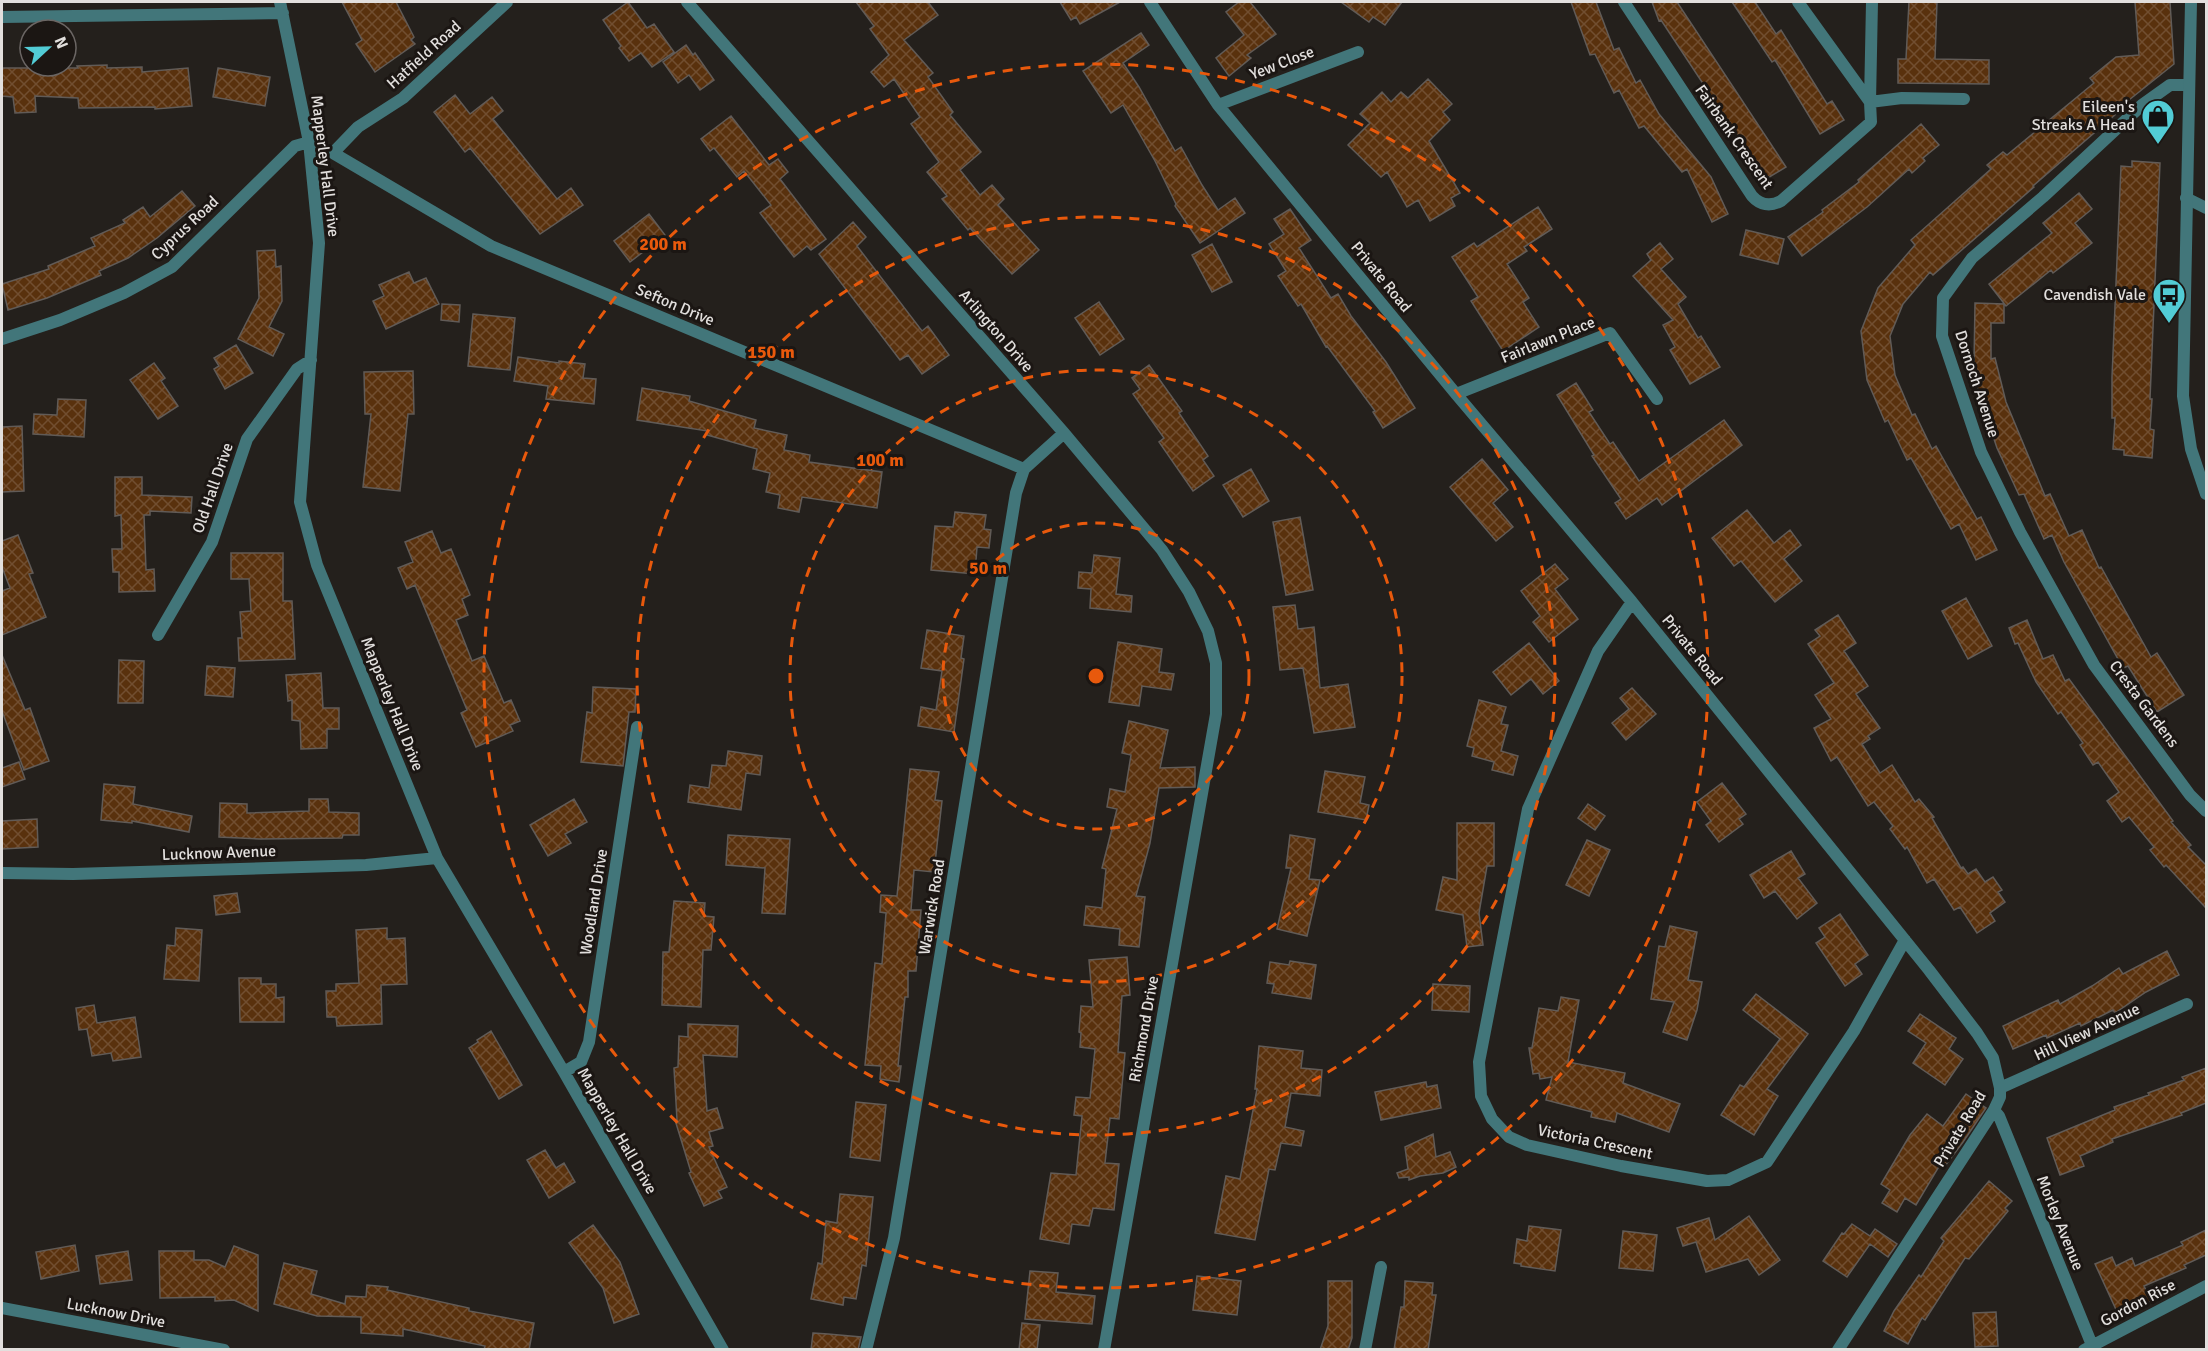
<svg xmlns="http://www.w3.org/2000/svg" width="2208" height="1351" viewBox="0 0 2208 1351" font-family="Signika,sans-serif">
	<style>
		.building { fill: url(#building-cross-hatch); stroke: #615b57; stroke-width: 1.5 }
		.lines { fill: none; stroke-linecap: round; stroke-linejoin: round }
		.minor { stroke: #42767a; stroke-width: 12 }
		.tertiary { stroke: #42767a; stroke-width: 12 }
		.ring { fill: none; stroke: #e8590c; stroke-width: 3; stroke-dasharray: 10 8 }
		.labels { text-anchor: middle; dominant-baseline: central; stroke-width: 6; stroke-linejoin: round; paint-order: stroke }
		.street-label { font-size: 16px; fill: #e2dfdd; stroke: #1b1613 }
		.poi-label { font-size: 16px; fill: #e2dfdd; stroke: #1b1613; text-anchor: end }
		.centre { fill: #e8590c; stroke: #1b1613; stroke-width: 3 }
		.ring-label { font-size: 18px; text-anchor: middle; font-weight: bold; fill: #e8590c; stroke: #1b1613; stroke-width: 6; stroke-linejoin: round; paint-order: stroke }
	</style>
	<defs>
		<pattern id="building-cross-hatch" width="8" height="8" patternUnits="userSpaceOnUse" patternTransform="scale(1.5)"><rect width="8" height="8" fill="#59310d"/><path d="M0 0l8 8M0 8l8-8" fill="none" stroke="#714e30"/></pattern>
	</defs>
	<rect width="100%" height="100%" fill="#24201c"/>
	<path class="building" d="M342,2h54l18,35 -3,3 4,4 -40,28 -19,-28 6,-4z
		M628,2l19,26 7,-4 20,28 -22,15 -11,-14 -12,8 -10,-13 2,-2 -18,-26z
		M856,2h72l10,13 -34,25 29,33 -5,4 25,35 -3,3 31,37 -21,18 20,25 12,-10 12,14 -6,6 41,45 -27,24 -42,-46 -2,2 -26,-31 5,-3 -20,-24 12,-10 -28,-38 9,-7 -26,-38 -10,8 -13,-15 18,-17 -19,-26 4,-3z
		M1060,2h60l-40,22 -4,-7 -5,3z
		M1239,2h11l26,32 -29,21 4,3 -22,18 -13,-18 28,-23 -18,-23z
		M1341,2h61l-17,23 -12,-8 -4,5z
		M1571,2h25l18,48 5,-2 17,35 4,-3 19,34 52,63 17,37 -16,8 -25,-53 -5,3 -38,-46 -5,2 -20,-38 -5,3 -19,-39 -5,1z
		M1652,2h25l109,165 -20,12 -105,-159 -2,1z
		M1732,2h23l21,32 5,-4 46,74 5,-3 12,19 -24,14 -45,-74 -3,2z
		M1909,2h28l-2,57 54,1v24l-91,-1v-24h8z
		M2135,2h35l4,62 -60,48 2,2 -83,72 1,1 -101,88 -3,-3 -27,32 -13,32 5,39 17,40 3,-1 17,35 4,-3 41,73 4,-2 16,33 -21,10 -17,-36 -8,5 -40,-71 -4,2 -19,-40 -3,2 -18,-42 -6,-49 17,-43 37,-43 -4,-5 80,-71 -4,-4 16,-13 4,3 87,-72 -4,-5 26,-21 23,-2z
		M1141,33l8,12 -26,18 16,24 36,64 6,-4 21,38 16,25 17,-12 10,15 -45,30 -25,-37 1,-2 -21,-43 -32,-56 -12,8 -28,-42z
		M686,45l7,10 2,-2 19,27 -14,10 -11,-15 -11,8 -15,-21z
		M107,65v3l35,-1v5l46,-4 4,38 -37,3v-2l-76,1 -1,-10 -43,-2 1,16 -21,1 -2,-16 -11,-1v-28h76l-1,-2z
		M218,68l52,9 -5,29 -52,-9z
		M1428,79l24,25 -9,8 7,8 -21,21 31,52 -9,5 4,8 -25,15 -12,-21 -11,7 -20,-35 -6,5 -33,-32 22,-22 -10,-9 22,-22 9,10 10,-10 7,6z
		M455,95l15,19 22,-17 11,14 -10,8 64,80 14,-11 12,17 -43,29 -70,-86 -5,4 -31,-40z
		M731,116l38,49 9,-6 10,13 -8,7 46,60 -15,11 -4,-4 -13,11 -34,-44 11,-8 -27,-34 -7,6 -23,-29 -4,3 -9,-12z
		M1921,124l18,21 -16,13 2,3 -13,12 -3,-4 -42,38 -65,49 -14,-19 35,-25 -1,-2 37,-28 -1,-2z
		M2132,161l28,2 -10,236h2l-2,30 4,1 -2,28 -28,-3v-5l-11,-1 2,-31h-3v-41l9,-211 11,1z
		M182,191l13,15 -38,32 -29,20 -29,13 2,4 -54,23 -39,12 -6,-26 47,-15 -1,-3 47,-20 -4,-8 34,-15 -2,-3 20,-13 7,10z
		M2079,193l13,16 -17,14 17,20 -39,30 -2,-3 -45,36 -17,-22 63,-51 -9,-10z
		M1538,207l14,22 -28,18 3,4 -20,13 22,34 -6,4 16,25 -36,24 -32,-50 7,-4 -26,-40 22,-14 3,4z
		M1290,209l21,31 -12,8 32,50 7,-4 13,22 35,46 29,46 -32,20 -10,-16 2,-1 -48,-65 -1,1 -25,-43 -3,2 -20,-30 8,-5 -17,-27 15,-10 -10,-15z
		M649,214l16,21 -35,27 -16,-21z
		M853,222l13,15 -9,9 65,85 6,-5 21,29 -27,19 -14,-19 -8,5 -81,-106z
		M1746,230l38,9 -6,25 -38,-9z
		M1660,243l13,16 -12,10 25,28 -8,7 20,34 3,-2 19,31 -30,17 -20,-34 5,-3 -12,-22 10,-5 -40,-44 18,-16 -4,-6z
		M1212,244l20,38 -20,10 -20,-37z
		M275,250l1,17 5,-1 1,35 -13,26 15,7 -11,22 -35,-17 21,-41 -2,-47z
		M409,272l5,11 12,-5 13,26 -53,25 -13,-28 11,-5 -5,-11z
		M1099,302l25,37 -24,16 -25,-37z
		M1975,303l29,1v19h-13v36l4,-1 11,44 39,94 5,-2 19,42 13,-6 17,38 2,-1 50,90 6,-4 27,42 -27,17 -29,-46 -5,2 -59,-106 -12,-27 -8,4 -20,-45 -5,1 -22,-47 -18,-54 -7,-30 2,-1z
		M442,304l18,1 -1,17 -18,-2z
		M473,314l42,4 -5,52 -42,-4z
		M236,345l17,28 -28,16 -11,-20 5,-3 -5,-8z
		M518,357l41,6v-2l26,3 -2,14 13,1 -2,25 -48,-5 2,-13 -34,-5z
		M154,363l11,15 -4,3 17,25 -20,13 -28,-39z
		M1149,365l33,46 -3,2 29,43 -5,4 11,16 -21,15 -34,-49 5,-4 -31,-44 7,-5 -8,-11z
		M413,371l1,43h-6l-8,77 -37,-4 8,-73h-6l-1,-42z
		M1576,383l17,27 -4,2 21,32 3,-2 26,39 85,-61 18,25 -80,60 -5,-7 -31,21 -11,-16 6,-4 -29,-43 2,-1 -37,-60z
		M642,388l48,8 -1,5 67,19 -2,8 33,7 -3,15 26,5 -1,7 73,10 -5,36 -75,-11 -3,15 -21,-4 2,-13 -14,-3 4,-19 -17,-4 4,-20 -50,-14 1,-4 -71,-11z
		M58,399l28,1 -2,37 -51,-3 1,-20 23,1z
		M22,426l2,65 -22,1v-65z
		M1482,459l26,31 -15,13 20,24 -17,14 -46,-54z
		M1251,469l18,32 -26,16 -20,-32z
		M115,477h27v18l50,2 -1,16 -41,-2v4h-6l2,55 8,-1 1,22 -36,1v-20h-6l-1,-23h10l-1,-34 -6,1z
		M1747,510l27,33 16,-13 11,15 -17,14 18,22 -27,21 -34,-41 -7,5 -22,-28z
		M955,512l31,3 -2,14 7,1 -2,18 -12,-1 -2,27 -44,-4 4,-44 18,1z
		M1300,517l13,73 -27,5 -13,-73z
		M432,531l9,22 10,-4 19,46 -8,4 6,16 -12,5 16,41 12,-5 20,47 7,-3 9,21 -10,4 3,6 -37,16 -15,-34 6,-3 -52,-125 -8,4 -9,-21 15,-6 -8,-20z
		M18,535l15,38 -4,1 17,43 -44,18v-44l8,-3 -8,-21v-26z
		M231,553h52v48h9l3,58 -56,2 -1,-23h4l-2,-26 11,-1 -2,-32h-18z
		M1094,555l26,3 -4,36 16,2 -1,16 -41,-4 1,-19 -13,-1 1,-16 13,1z
		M1555,564l13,15 -13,10 23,30 -29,23 -16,-20 7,-6 -19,-25z
		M1966,598l26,48 -24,13 -26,-48z
		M1295,605l3,24 16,-2 6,61 28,-4 7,43 -41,6 -11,-65 -23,2 -7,-63z
		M1838,615l18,28 -12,8 24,35 -12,8 24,34 -12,8 2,3 -8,5 18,29 12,-8 23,37 4,-3 15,18 -2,1 29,50 2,-1 5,7 8,-5 9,13 8,-5 9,13 -4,2 7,10 -15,11 5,8 -18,12 -17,-26 -6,3 -20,-31 -7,4 -20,-36 -2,2 -15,-20 3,-3 -19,-24 -6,4 -31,-49 -6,4 -17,-33 17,-9 -16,-24 19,-12 -26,-39 12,-8 -5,-6z
		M2027,620l16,39 10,-4 12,26 4,-2 104,142 -2,1 20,23 -3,2 18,18v43l-40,-43 -2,2 -14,-17 4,-3 -25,-30 -7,5 -15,-21 12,-9 -21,-30 -5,3 -13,-20 3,-2 -22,-31 -3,2 -22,-32 -18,-39 -3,1 -6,-16z
		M927,630l37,6 -3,22 3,1 -10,73 -36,-6 3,-19 15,3 6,-39 -21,-3z
		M1118,642l44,7 -3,23 15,2 -3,16 -29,-4 -3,20 -30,-4z
		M1529,643l30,38 -16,13 -12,-15 -20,16 -18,-23z
		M2,655l23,55 5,-2 19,53 -25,9 -22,-59z
		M119,660l25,1 -1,42h-25z
		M207,666l28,2 -2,29 -28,-2z
		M321,673l2,35h16v21h-12v19l-26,1 -1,-28 -8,-1v-20l-4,1 -2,-26z
		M593,687l43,2 -1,23h-6l-6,54 -42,-4 6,-50 5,1z
		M1632,688l24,26 -30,26 -14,-17 17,-14 -9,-11z
		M1479,700l27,7 -5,17 7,1 -7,26 17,5 -5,19 -21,-5 2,-8 -22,-6 2,-8 -7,-2z
		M1129,721l39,9 -8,38 35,-1v20l-36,1 -9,55 -14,53 9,1 -6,50 -20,-2 1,-16 -36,-4 2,-19 16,2 4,-39 -4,-1 15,-59 -10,-2 3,-18 15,3 6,-37 -9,-2z
		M728,751l34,5 -2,19 -14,-2 -5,37 -53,-8 2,-17 19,3 3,-23 14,1z
		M19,762l6,17 -23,8v-19z
		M910,769l29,3 -4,28 7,1 -8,71 -20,-2 -3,40h10l-5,61h-8v26h-3l-7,69h3l-2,16 -19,-3 1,-13 -16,-1 10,-102 7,1 4,-51 -6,-1 1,-17 16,1z
		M1325,771l40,6 -5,26 9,2 -3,15 -48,-8z
		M1722,783l24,31 -7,5 4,5 -24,18 -13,-17 5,-4 -14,-19z
		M104,784l31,3 -2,17 59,12 -3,16 -57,-11v2l-31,-3z
		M309,799h19l1,13 30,1v22h-16l-1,3 -82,1 -41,-2 1,-34 27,1v9l62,-2z
		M574,799l13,23 -22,12 6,9 -23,13 -18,-31z
		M1588,804l17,12 -10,14 -17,-12z
		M37,819l1,28 -36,2v-28z
		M1457,823h37v43h-7l-8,47 4,32 -16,2 -4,-32 -27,-5 7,-33 14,3z
		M728,835l62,4 -5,75 -23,-1 3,-45 -39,-3z
		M1290,835l25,4 -6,40 11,1 -13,56 -30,-7 14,-61h-5z
		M1587,840l23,10 -21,46 -23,-11z
		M1791,851l14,23 -7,4 19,25 -20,16 -22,-28 -11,7 -14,-23z
		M237,893l3,19 -24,3 -2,-19z
		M674,901l31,2 -1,13 10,1 -3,33h-8l-2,57 -39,-2 1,-53h6z
		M1840,914l28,41 -13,9 7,10 -17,12 -29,-43 9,-6 -6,-9z
		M1670,926l27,6 -9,48 14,2 -5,28 -10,30 -24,-8 11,-30 -23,-3 8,-53 6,1z
		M176,928l26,2 -3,51 -35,-2 3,-34 8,1z
		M387,928v11l18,-1 2,46 -26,1 1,39 -45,2 -1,-9h-9l-1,-26h10v-7l23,-1 -3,-53z
		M2167,951l12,24 -33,17 -31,21 -2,-3 -32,16 -1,-3 -33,15 -1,-3 -33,14 -10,-23 55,-26 2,4 32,-18 27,-18 4,6z
		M1127,957l3,38 -8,1 -4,56 7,1 -6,66 -9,-1 -5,45 14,1 -5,46 -21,-2 -4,18 -17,-2 -3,20 -29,-5 11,-66 25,2 6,-59 -8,-1 2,-18 14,1 5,-49 -15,-2 1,-14 -2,-1 2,-26 12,1 -4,-47z
		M1290,961l26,4 -5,34 -39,-6 2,-9 -7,-1 3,-21 19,3z
		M239,978h22v6h15v14l8,-1v25h-44z
		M1433,984l37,2 -1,26 -37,-2z
		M1756,994l52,40 -41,55 11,7 -24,39 -33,-20 19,-30 4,2 36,-48 -37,-29z
		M1561,997l18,3 -11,62 57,11 -2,10 57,21 -11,28 -52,-19 -2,9 -24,-5 1,-5 -46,-12 6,-23 -12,2 -1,-6 -6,1 -4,-26h3l7,-40 19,3z
		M94,1005l3,18 38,-6 6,40 -28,4 -2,-8 -19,3 -5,-27 -8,1 -3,-22z
		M1920,1014l36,24 -7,11 14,10 -18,26 -32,-22 13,-20 -18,-12z
		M688,1024l50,2 -1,31 -34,-2 4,56 10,-3 6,20 -14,4 4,14 -4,1 18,40 -9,4 4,7 -18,8 -15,-33 2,-1 -16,-52h2l-3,-52 4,-1 1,-31 9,1z
		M491,1031l31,54 -23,14 -30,-51 9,-6 -1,-2z
		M1259,1046l44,5 -2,17 21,2 -2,26 -29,-3 -6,34 19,4 -3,15 -20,-3 -6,27 -6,-1 -14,71 -40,-7 11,-57 14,3 17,-90h-2z
		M2206,1068v35l-25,10 1,2 -70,24 1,3 -33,14 4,10 -24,9 -13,-37 68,-28 -1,-3 35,-12 -1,-2 36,-13 -2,-3z
		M1426,1082l1,5 10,-2 4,23 -60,12 -6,-28z
		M1966,1094l20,14 -23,34 -18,24 -4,-3 -25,42 -11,-7 -8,14 -15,-9 8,-13 -9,-6 29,-49 17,-21 16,12z
		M856,1102l30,3 -6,56 -30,-4z
		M1433,1134l3,23 14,-5 6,15 -13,6 -23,3 -11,4v-3l-10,1 -2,-5 11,-4 -3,-22z
		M545,1150l11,18 8,-5 11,19 -26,16 -22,-38z
		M1989,1181l23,20 -7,7 3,3 -39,48 -4,-1 -40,62 -3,-2 -14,26 -24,-13 10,-20 25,-36 2,2 23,-36 -3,-3z
		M840,1194l33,3 -7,69 -4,-1 -6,34 -12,-2 -1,8 -32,-6 7,-36 4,1 4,-43 11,2z
		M1749,1216l31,44 -21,15 -11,-16 -42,13 -10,-30 -13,4 -6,-18 32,-10 6,22z
		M1852,1224l18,12 5,-7 22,15 -9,13 -18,-13 -23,33 -24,-16 19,-28 2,1z
		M593,1225l27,37 19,52 -25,9 -11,-35 -34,-45z
		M1529,1226l32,4 -6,41 -34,-5v-2l-7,-1 3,-24 10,2z
		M2206,1230v25l-22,10 2,3 -42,18 7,15 -32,15 -24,-52 17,-7 4,9 16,-8 3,8 48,-21 -2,-3z
		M1623,1231l34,4 -4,36 -34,-3z
		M75,1245l4,26 -38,8 -5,-27z
		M234,1246l24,9v56l-24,-11 -19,1v-4l-55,1 -1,-47h35v9h15l16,7z
		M128,1251l4,29 -32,4 -4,-28z
		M284,1263l33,8 -6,23 34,10 1,-8 20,1 1,-12 21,2 -1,3 82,18v3l65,12 -5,27h-45l1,-4 -82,-17v7l-42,-3v-16l-44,-1 -43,-12z
		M1030,1271l28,2 -2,19 39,4 -3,28 -67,-5z
		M1197,1276l44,5 -4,34 -44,-5z
		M1328,1281h24v57l-4,12h-28l8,-24z
		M1405,1281l28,2 -1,12h4l-8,55h-34l7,-43h3z
		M1996,1312l2,34 -23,1 -2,-34z
		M1022,1323l18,2 -3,25h-18z
		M813,1333l15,1 33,3 -3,13h-47z"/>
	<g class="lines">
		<path class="minor" d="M280,2l29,140 10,101 -19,259 17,63 120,293 127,214 159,278
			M687,2l377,431 98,117 27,42 19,39 8,32v51l-112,636
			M1150,2l68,103 238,289 176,208 297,368 48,63 16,25 7,30v9l-6,13 -156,240
			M1624,2l128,194c8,9 18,11 29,5l90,-79 -1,-20 -72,-100
			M1872,2l-2,100 32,-4 62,1
			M2,17l281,-4
			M2189,85h-19l-28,20 -99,92 -71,61 -29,40 -1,38 39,116 39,80 74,133 96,130 16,16
			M1218,105l140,-53
			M333,153l25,-26 45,-29 104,-96
			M2186,198l20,10
			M2,339l58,-19 64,-27 48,-26 123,-121 14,-4 24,11 158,93 533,223 40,-36
			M1456,394l154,-61 47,66
			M1632,602l-34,49 -70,158 -49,253 2,34 11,23 17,18 18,8 94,21 86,15 21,-1 39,-18 87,-131 51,-91
			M158,635l54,-93 35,-103 50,-70 14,-9
			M2,873l71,1 293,-9 71,-7
			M564,1072l17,-10 8,-20 48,-315
			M2000,1088l187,-84
			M1994,1110l5,6 95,234
			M2,1308l222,42
			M866,1350l28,-112 122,-745 8,-24
			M1365,1350l16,-83
			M2084,1350l122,-64"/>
		<path class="tertiary" d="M2191,2l-8,394 8,53 15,45"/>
	</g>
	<g class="ring">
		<circle cx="1096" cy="676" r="153"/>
		<circle cx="1096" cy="676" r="306"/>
		<circle cx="1096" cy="676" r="459"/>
		<circle cx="1096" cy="676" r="612"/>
	</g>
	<defs>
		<symbol id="shop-pin" viewBox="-11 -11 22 30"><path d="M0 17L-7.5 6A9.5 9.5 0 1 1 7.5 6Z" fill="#52ccd5" stroke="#1b1613"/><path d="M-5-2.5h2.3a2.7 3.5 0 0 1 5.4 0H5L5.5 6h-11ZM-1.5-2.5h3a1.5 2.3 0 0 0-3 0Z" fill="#111"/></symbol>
		<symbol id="bus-pin" viewBox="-11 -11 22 30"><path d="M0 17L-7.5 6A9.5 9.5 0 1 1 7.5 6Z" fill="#52ccd5" stroke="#1b1613"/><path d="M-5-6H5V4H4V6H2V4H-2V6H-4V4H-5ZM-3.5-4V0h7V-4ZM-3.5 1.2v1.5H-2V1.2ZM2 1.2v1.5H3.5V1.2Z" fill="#111"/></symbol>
	</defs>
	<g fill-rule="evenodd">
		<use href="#shop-pin" x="2139" y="97" width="38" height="52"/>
		<use href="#bus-pin" x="2150" y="276" width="38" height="52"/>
	</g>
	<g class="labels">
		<g class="street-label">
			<text transform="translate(424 55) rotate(-42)">Hatfield Road</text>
			<text transform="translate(1282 63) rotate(-21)">Yew Close</text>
			<text transform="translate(1734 137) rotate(55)">Fairbank Crescent</text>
			<text transform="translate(325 166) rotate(83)">Mapperley Hall Drive</text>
			<text transform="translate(185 228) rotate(-43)">Cyprus Road</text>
			<text transform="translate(1381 277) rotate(51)">Private Road</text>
			<text transform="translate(675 305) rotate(23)">Sefton Drive</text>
			<text transform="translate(996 331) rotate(49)">Arlington Drive</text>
			<text transform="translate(1548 340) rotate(-22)">Fairlawn Place</text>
			<text transform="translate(1977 384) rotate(72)">Dornoch Avenue</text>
			<text transform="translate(213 488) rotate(-71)">Old Hall Drive</text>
			<text transform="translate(1692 650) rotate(51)">Private Road</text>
			<text transform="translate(392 704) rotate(68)">Mapperley Hall Drive</text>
			<text transform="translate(2144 704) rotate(53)">Cresta Gardens</text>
			<text transform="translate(219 853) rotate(-2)">Lucknow Avenue</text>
			<text transform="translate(594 902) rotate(-81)">Woodland Drive</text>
			<text transform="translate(932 907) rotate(-81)">Warwick Road</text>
			<text transform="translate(1144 1029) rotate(-80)">Richmond Drive</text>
			<text transform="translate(2087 1032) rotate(-25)">Hill View Avenue</text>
			<text transform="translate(1960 1129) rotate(-59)">Private Road</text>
			<text transform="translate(617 1131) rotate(60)">Mapperley Hall Drive</text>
			<text transform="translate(1595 1142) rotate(12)">Victoria Crescent</text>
			<text transform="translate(2060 1223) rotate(68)">Morley Avenue</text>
			<text transform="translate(2138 1303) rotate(-28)">Gordon Rise</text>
			<text transform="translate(116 1313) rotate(11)">Lucknow Drive</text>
		</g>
		<g class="poi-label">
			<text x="2135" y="107">Eileen's<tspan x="2135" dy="18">Streaks A Head</tspan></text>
			<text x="2146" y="295">Cavendish Vale</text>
		</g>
	</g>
	<circle cx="1096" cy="676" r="9" class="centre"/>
	<g class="ring-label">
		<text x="663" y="250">200 m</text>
		<text x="771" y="358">150 m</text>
		<text x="880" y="466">100 m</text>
		<text x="988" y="574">50 m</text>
	</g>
	<rect width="2208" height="1351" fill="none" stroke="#e2dfdd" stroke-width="6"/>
	<g transform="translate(48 48) rotate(68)"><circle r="28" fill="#1b1613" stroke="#6b6664" stroke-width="1.5"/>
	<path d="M0-4.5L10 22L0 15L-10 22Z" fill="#52ccd5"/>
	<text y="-9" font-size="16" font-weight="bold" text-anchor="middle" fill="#e2dfdd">N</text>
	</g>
</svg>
